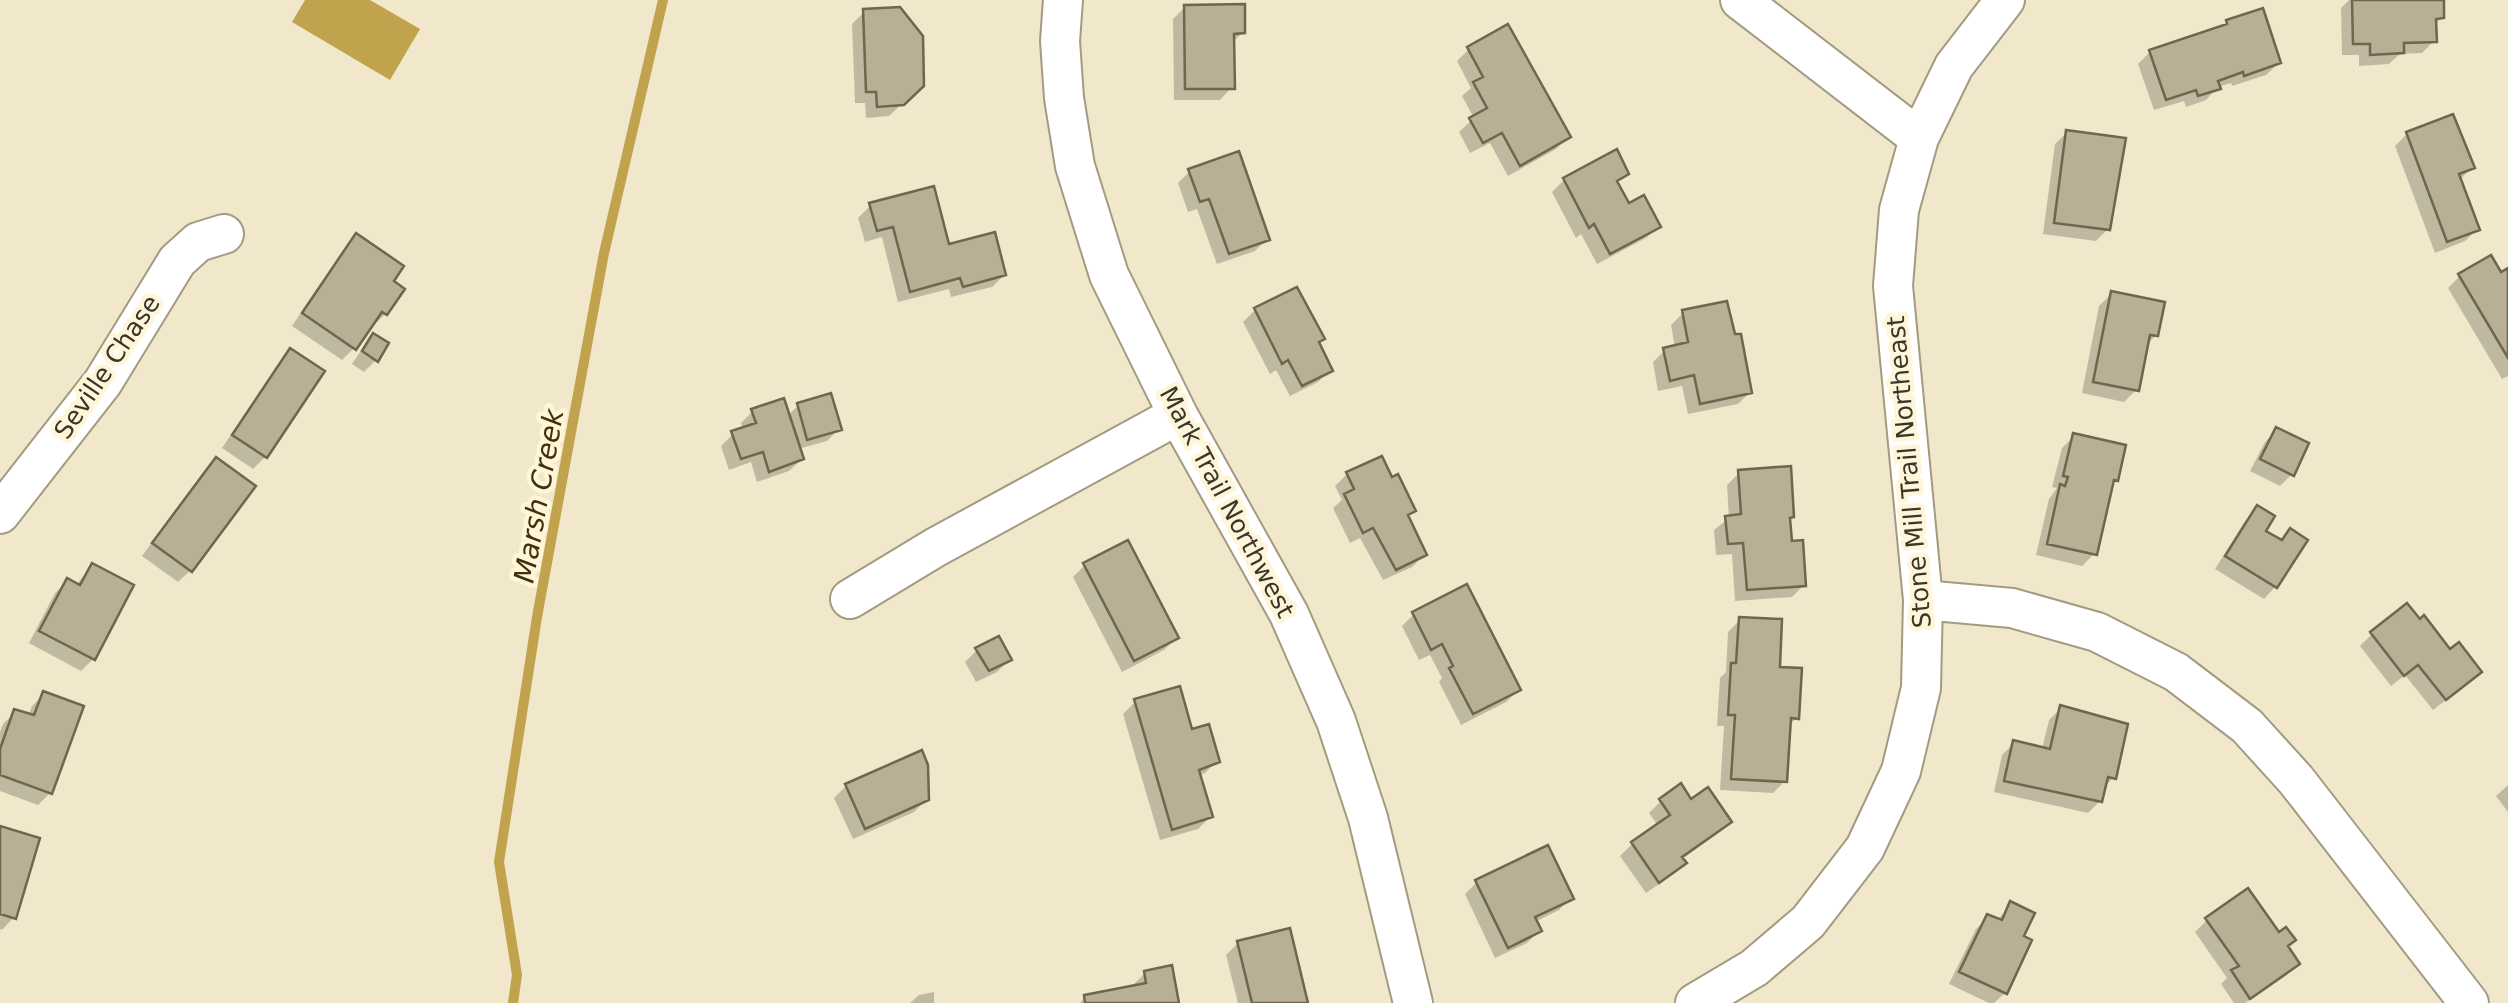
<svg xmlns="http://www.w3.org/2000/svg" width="2508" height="1003" viewBox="0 0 2508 1003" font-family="'DejaVu Sans',sans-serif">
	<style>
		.water { fill: #c0a34c }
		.shadow { fill: #0003 }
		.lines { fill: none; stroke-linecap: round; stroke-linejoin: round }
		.stream { stroke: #c0a34c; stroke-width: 10 }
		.building { fill: #b9af94; stroke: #6e664d; stroke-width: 2.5 }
		.minor-casing { stroke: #a39a80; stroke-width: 42 }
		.minor { stroke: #fff; stroke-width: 38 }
		.labels { text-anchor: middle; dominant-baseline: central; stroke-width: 9; stroke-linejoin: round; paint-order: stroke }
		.street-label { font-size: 25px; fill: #3a362b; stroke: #fff5d8 }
		.water-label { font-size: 28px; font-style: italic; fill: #3e320b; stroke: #fff5d8 }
	</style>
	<rect width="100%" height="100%" fill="#f1e8cb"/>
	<path class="water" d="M305,0h65l50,29 -30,51 -98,-58z"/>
	<path class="shadow" d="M2349,0h92l1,17 -8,9v15l-12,12 -22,1 -11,10 -30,2v-11h-17l-1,-47z
		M1185,7l58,25 -11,11v44l-12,13h-46l-1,-81z
		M864,12l58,73 -33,31 -23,2 -1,-15h-10l-3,-79z
		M2227,22l52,41 -13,12 -34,11 -1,-3 -13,4 -12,13 -20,7 -2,-6 -30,9 -16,-46 12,-12 70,-23z
		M1469,49l99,88 -12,12 -48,27 -18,-33 -20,10 -11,-21 15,-14 -12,-22 9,-8 -14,-27z
		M2067,132l41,97 -12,12 -53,-7 12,-90z
		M2407,134l65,33 -13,14 18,48 -12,12 -30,12 -40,-107z
		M1616,153l10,20 -10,11 12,22 30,20 -12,12 -49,26 -16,-30 -5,4 -24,-46 12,-12z
		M1190,171l77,68 -12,12 -38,13 -20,-55 -9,3 -10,-29z
		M870,206l77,41 57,28 -12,12 -41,10 -2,-8 -51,13 -16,-65 -17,5 -7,-24z
		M357,236l34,46 -6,32 -12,12 -2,-2 -17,24 -12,12 -50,-34 53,-78z
		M2508,271v105l-6,3 -54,-91 12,-12 40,-1z
		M1296,290l21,53 13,27 -12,12 -28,14 -14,-26 -6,4 -27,-52 12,-12z
		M2111,294l45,41 -11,11 -9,44 -12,12 -42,-9 17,-87z
		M1683,313l67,79 -12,12 -50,10 -6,-28 -24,5 -5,-29 12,-12 10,-2 -4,-23z
		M373,337l3,23 -12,12 -12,-8 10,-15z
		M291,351l31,21 -57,85 -12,12 -31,-21 57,-85z
		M798,406l41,23 -12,12 -29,8 4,10 -13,12 -32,11 -6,-20 -22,8 -8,-24 12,-12 10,-4 -2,-7 12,-12 34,5z
		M2277,430l15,44 -12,12 -30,-15 15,-29z
		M2074,436l42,43 -6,6 -16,69 -12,12 -46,-11 13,-56 8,-11 -5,-1 10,-39z
		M216,460l-26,111 -12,11 -36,-26 62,-84z
		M1739,473l49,47 2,23 14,42 -12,12 -57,4 -3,-47 -16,1 -2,-25 15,-12 -2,-33z
		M1347,474l59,43 18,38 -12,12 -29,13 -23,-42 -10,5 -17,-35 9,-8 -7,-14z
		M2257,509l6,23 16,10 11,-11 -15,56 -11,12 -49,-30 30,-48z
		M1085,565l91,73 -12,12 -42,22 -49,-95z
		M92,566l1,93 -12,12 -52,-28 26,-50 12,-12 9,4z
		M1414,614l104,76 -12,12 -45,23 -22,-43 3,-4 -12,-23 -11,5 -17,-34z
		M1740,620l37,49 20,48 -9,10 -3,54 -12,12 -53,-3 4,-64h-7l3,-48 6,-6 2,-40z
		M2372,634l95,50 -34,26 -28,-35 -14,11 -31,-40z
		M977,650l32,10 -12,12 -21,10 -11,-20z
		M44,694l6,99 -12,12 -38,-14v-59l3,-8 12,-12 13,4 4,-10z
		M1135,702l55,30 27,29 -12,12 -7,3 12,41 -12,12 -38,11 -37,-126z
		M2061,708l53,69 -11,11 -3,13 -12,12 -94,-21 8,-37 12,-12 28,6 7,-29z
		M2508,785v27l-12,-16z
		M846,786l81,13 -13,13 -61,27 -19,-41z
		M1661,801l30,1 38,20 -12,12 -36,26 2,3 -11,12 -26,18 -26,-37 12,-12 26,-18 -9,-13z
		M0,829l14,88 -12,13 -2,-1z
		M1477,882l94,16 -12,12 -24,12 4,9 -12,12 -32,15 -30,-64z
		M2011,904l10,33 -16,56 -11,10h-5l-40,-19 27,-55 12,-12 9,4z
		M2207,920l79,27 11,16 -12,12 -40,28h-11l-13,-19 6,-6 -32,-46z
		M1238,943l68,60h-68l-12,-48z
		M1145,973l32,30h-97l5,-6 48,-9v-3z
		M934,992v11h-24l9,-8z"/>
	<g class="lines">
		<path class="stream" d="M513,1003l4,-28 -18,-113 38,-245 67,-364 59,-253"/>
	</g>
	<path class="building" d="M2352,0h92v18l-8,1 1,23 -33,1v10l-34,2v-11h-17z
		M1245,4v29l-11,1 1,55h-50l-1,-84z
		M900,7l23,29 1,50 -20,19 -27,2 -1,-15h-10l-3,-83z
		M2263,8l18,55 -37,13 -1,-4 -25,9 3,8 -23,7 -2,-6 -30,10 -17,-50 78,-26 -1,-4z
		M1508,24l63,113 -51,29 -18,-33 -19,10 -14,-25 18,-10 -14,-26 10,-5 -16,-30z
		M2453,114l22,54 -16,6 21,56 -33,12 -41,-110z
		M2066,130l60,8 -16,92 -56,-7z
		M1617,149l12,25 -12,7 12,22 15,-8 17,32 -51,27 -16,-30 -5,4 -26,-50z
		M1239,151l31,89 -41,14 -20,-55 -9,3 -12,-33z
		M934,186l15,58 46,-12 11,43 -43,12 -3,-9 -50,14 -17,-65 -16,4 -8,-28z
		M356,233l48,33 -10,15 11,8 -18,26 -5,-3 -26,38 -54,-37z
		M2491,255l10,17 7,-4v90l-50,-84z
		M1297,287l28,52 -6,3 14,29 -31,15 -14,-26 -6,4 -28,-56z
		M2111,291l54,11 -7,34 -8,-1 -11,56 -46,-9z
		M1727,301l8,33h6l11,59 -52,11 -6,-29 -24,6 -7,-33 25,-6 -6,-32z
		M373,333l16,10 -11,19 -16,-11z
		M290,348l35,23 -58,87 -35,-23z
		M831,393l11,37 -35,10 -10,-37z
		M784,398l20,61 -35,13 -6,-20 -22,7 -10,-28 25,-8 -5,-14z
		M2276,427l33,16 -15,33 -34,-17z
		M2073,433l53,12 -8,36 -4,-1 -17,75 -50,-11 13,-60 5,2 3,-9 -5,-1z
		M1382,456l10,21 6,-3 18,37 -8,4 19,40 -31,15 -23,-42 -10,5 -19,-39 10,-5 -8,-17z
		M216,457l40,29 -64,86 -40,-29z
		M1791,466l3,51 -4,1 2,23 11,-1 3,46 -59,4 -4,-47 -15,1 -3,-28 16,-2 -3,-44z
		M2257,505l18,11 -9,15 16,9 8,-12 18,12 -31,48 -52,-32z
		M1128,540l51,98 -45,23 -51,-98z
		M92,563l42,22 -39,75 -56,-29 28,-53 13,7z
		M1467,584l54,106 -48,24 -24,-46 4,-2 -11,-22 -11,6 -19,-38z
		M2407,603l13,16 4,-4 26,34 9,-7 23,30 -36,28 -28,-35 -14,11 -34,-44z
		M1739,617l43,2 -2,48 22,1 -3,51 -8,-1 -4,64 -56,-3 4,-64h-7l3,-52h5z
		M999,636l13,24 -23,11 -14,-23z
		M1180,686l12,43 17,-5 11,38 -21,8 14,47 -41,13 -38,-131z
		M43,691l41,15 -32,88 -52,-19v-26l14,-40 20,6z
		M2060,705l68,19 -12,55 -8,-2 -6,25 -98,-21 9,-41 37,9z
		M922,750l6,15 1,35 -64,29 -20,-45z
		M1681,783l10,16 17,-12 24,35 -50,35 5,6 -28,20 -28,-41 39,-27 -11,-16z
		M0,826l40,12 -24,81 -16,-5z
		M1548,845l26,54 -39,18 7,14 -34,17 -33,-68z
		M2248,888l31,44 7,-5 10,13 -8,6 12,18 -50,35 -19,-29 8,-4 -34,-48z
		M2010,901l25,12 -11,23 8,4 -25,54 -48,-22 28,-58 15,6z
		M1290,928l18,75h-56l-15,-62z
		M1172,965l7,38h-94l-1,-8 62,-12 -2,-12z"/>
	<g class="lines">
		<defs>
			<path id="minor" d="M1063,0l-3,41 4,57 11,68 34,109 69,140 111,199 47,107 32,97 45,185
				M1740,0l179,138
				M0,514l103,-132 74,-121 21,-19 26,-8
				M850,599l86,-52 242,-132
				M1923,600l89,8 85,24 79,40 71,54 49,54 173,223
				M1695,1003l59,-35 54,-46 57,-74 36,-77 20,-83 2,-88 -30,-314 6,-76 20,-72 35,-72 51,-66"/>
		</defs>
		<use href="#minor" class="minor-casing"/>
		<use href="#minor" class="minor"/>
	</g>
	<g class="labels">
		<g class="street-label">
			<text transform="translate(107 367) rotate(-56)">Seville Chase</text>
			<text transform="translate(1909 472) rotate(-95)">Stone Mill Trail Northeast</text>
			<text transform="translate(1227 502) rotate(62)">Mark Trail Northwest</text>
		</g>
		<g class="water-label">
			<text transform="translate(539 496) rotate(-80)">Marsh Creek</text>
		</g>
	</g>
</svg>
